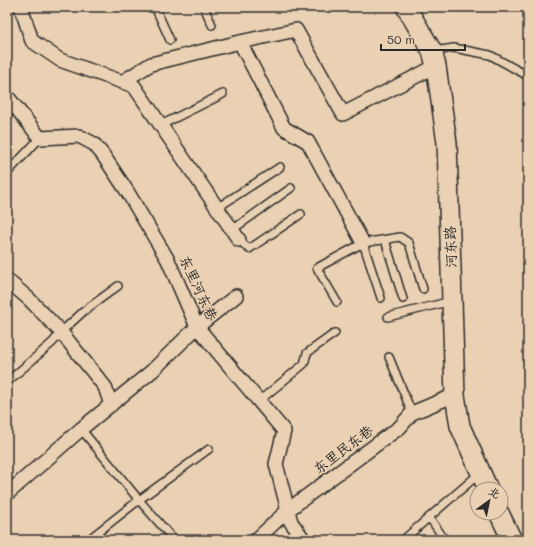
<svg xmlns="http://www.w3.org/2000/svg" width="535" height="547" viewBox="0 0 535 547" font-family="Mali,'LXGW WenKai TC',sans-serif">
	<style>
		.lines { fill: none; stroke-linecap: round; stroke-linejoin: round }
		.lane-casing { stroke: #2b2b2b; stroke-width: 10 }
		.street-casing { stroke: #2b2b2b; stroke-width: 16 }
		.secondary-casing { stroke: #2b2b2b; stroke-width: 22 }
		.lane { stroke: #ebd1b3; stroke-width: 7 }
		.street { stroke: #ebd1b3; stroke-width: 13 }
		.secondary { stroke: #ebd1b3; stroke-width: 19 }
		.labels { text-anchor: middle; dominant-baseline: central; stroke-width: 3; stroke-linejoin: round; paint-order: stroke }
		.street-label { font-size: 14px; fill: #2b2b2b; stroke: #ebd1b3 }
	</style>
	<rect width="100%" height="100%" fill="#ebd1b3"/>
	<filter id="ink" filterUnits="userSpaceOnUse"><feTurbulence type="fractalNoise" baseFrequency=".025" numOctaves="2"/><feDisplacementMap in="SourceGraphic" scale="8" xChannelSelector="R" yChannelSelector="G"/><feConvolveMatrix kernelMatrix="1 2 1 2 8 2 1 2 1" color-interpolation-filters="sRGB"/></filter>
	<g filter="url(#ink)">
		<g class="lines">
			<defs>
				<path id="lane" d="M155,7l15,33
					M204,7l8,18
					M434,51l20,-3 36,7 38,21
					M161,125l62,-31
					M7,173l33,-35
					M217,208l63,-41
					M232,230l59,-42
					M239,240l10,9 52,-35
					M385,240l18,59
					M363,243l18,55
					M337,302l-20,-34 46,-25 37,-6 9,6 14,46
					M388,317l63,-16
					M389,357l23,56
					M7,382l46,-40 8,-10 23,-21 34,-25
					M259,401l45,-37 3,-11 28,-20
					M81,429l58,71 35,40
					M429,517l16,23
					M88,540l51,-40 70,-51
					M403,540l77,-67"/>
				<path id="street" d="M21,7l11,34 28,19 74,26 105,154
					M240,42l44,86 24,14 55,101
					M122,82l29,-18 89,-22 56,-12 47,84 93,-48
					M7,96l33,42 39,-2 15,8 9,11 24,36 41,69 29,67 87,104 -8,33 15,58 13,18
					M7,280l22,19 32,33 44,55 6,18
					M7,494l74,-65 71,-58 45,-44 39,-31
					M256,540l32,-30 112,-83 12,-14 43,-18"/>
				<path id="secondary" d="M406,7l26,44 4,15 11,77 8,252 5,31 28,63
					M499,513l13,27"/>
			</defs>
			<use href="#lane" class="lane-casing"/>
			<use href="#street" class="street-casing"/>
			<use href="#secondary" class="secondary-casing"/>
			<use href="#lane" class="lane"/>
			<use href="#street" class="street"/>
			<use href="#secondary" class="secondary"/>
		</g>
	</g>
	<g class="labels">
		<g class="street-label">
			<text transform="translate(450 247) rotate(-92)">河东路</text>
			<text transform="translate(199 288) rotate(65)">东里河东巷</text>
			<text transform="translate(343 449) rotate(-37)">东里民东巷</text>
		</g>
	</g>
	<rect width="535" height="547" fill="none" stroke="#ebd1b3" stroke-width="24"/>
	<rect x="12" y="12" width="511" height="523" fill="none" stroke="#2b2b2b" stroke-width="1.5" filter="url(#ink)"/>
	<g transform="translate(489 501) rotate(33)"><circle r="19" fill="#ebd1b3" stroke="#9e8f7d"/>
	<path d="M0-3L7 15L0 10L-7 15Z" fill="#2b2b2b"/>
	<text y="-6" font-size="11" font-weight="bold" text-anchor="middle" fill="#2b2b2b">北</text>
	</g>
	<path d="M381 44v6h84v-6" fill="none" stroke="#2b2b2b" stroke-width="2"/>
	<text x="387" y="44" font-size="12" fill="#2b2b2b" stroke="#ebd1b3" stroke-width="3" paint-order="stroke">50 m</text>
</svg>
